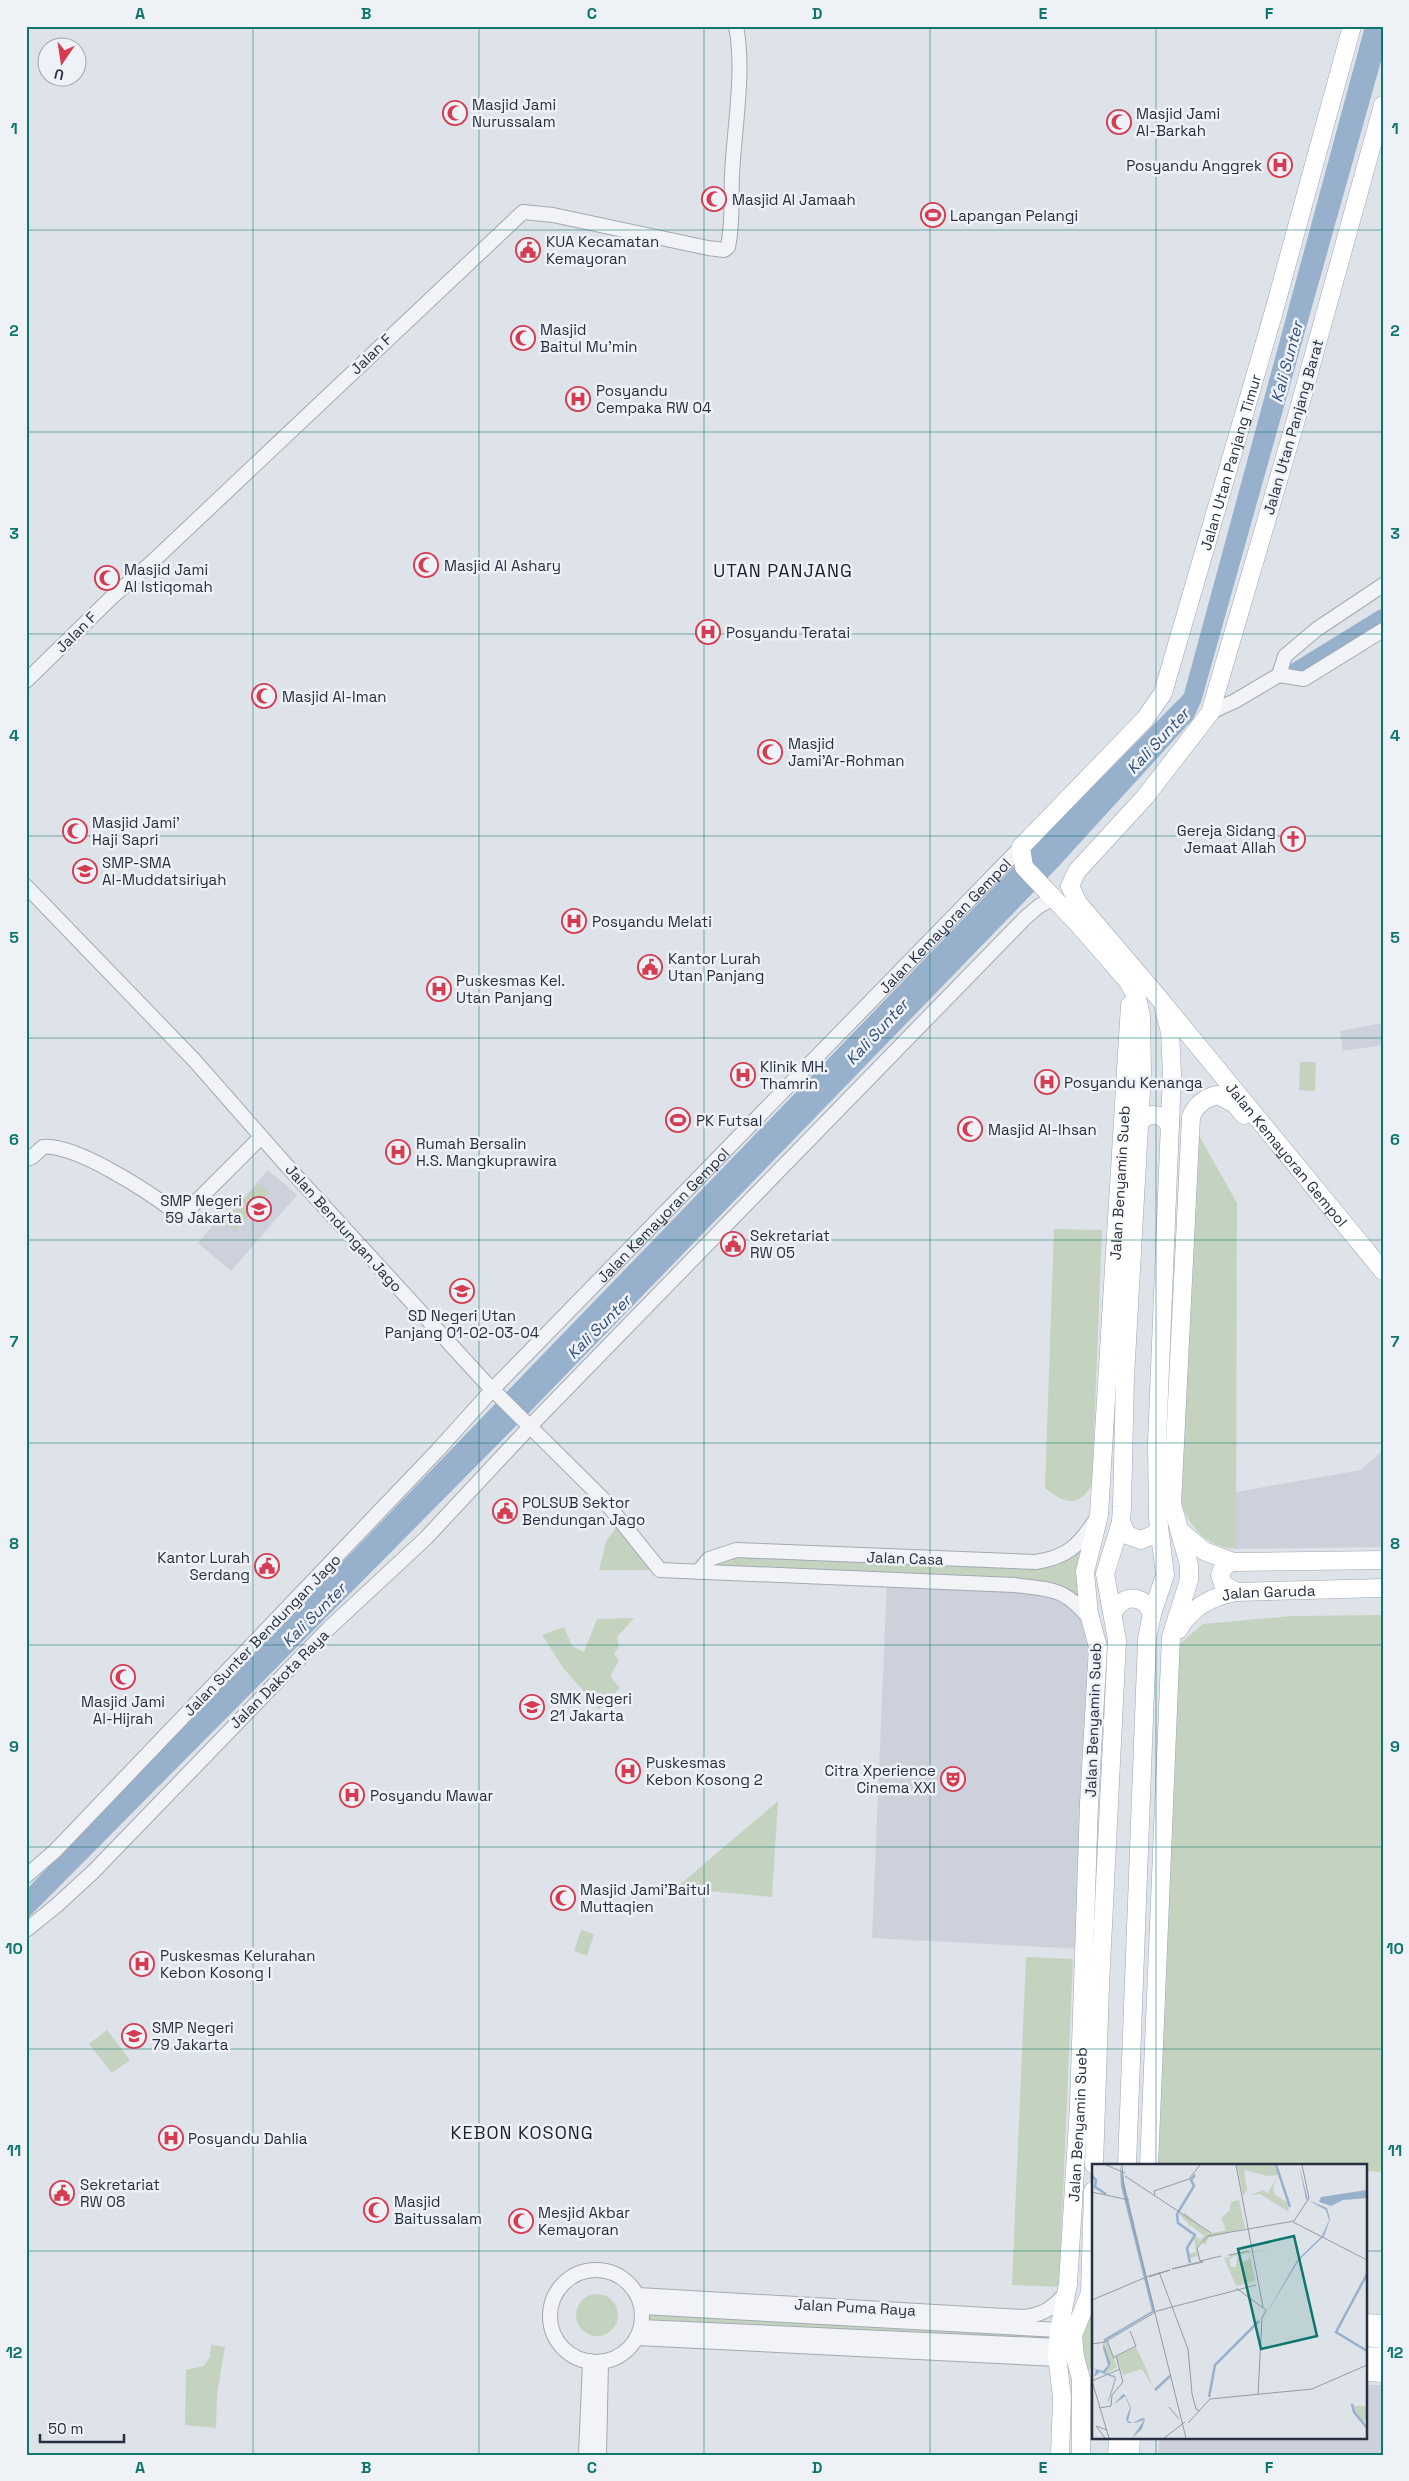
<svg xmlns="http://www.w3.org/2000/svg" width="1409" height="2481" viewBox="0 0 1409 2481" font-family="'Space Grotesk',sans-serif">
	<style>
		.built { fill: #ccd1db }
		.green { fill: #c4d3bf }
		.water { fill: #97b0cb }
		.lines { fill: none; stroke-linecap: round; stroke-linejoin: round }
		.river { stroke: #97b0cb; stroke-width: 20 }
		.minor-casing { stroke: #a3a9b3; stroke-width: 16 }
		.major-casing { stroke: #9da6b5; stroke-width: 19 }
		.minor { stroke: #f1f3f7; stroke-width: 14 }
		.major { stroke: #fff; stroke-width: 18 }
		.grid { fill: none; stroke: #0f766e; stroke-width: 1; stroke-opacity: 0.55 }
		.labels { text-anchor: middle; dominant-baseline: central; stroke-width: 5; stroke-linejoin: round; paint-order: stroke }
		.poi-label { font-size: 15px; fill: #273040; stroke: #eef1f6; text-anchor: start }
		.street-label { font-size: 15px; fill: #273040; stroke: #eef1f6 }
		.water-label { font-size: 16px; font-style: italic; fill: #2f4e76; stroke: #eef1f6 }
		.quarter-label { font-size: 18px; letter-spacing: 1px; fill: #192131; stroke: #eef1f6 }
		.inset-river { fill: none; stroke: #97b0cb; stroke-width: 2.5 }
		.inset-road { fill: none; stroke: #959ba5; stroke-width: 1 }
		.view { fill: #0f766e; fill-opacity: 0.15; stroke: #0f766e; stroke-width: 2.5 }
		.inset-edge { fill: none; stroke: #273040; stroke-width: 2.5 }
		.neatline { fill: none; stroke: #0f766e; stroke-width: 2 }
		.grid-label { font-size: 16px; text-anchor: middle; font-weight: bold; fill: #0f766e }
	</style>
	<rect width="100%" height="100%" fill="#dee2e9"/>
	<path class="built" d="M1383,1023v22l-40,6 -3,-20z
		M268,1170l29,25 -66,76 -33,-28 16,-19 4,3z
		M1383,1450v97l-147,2v-57l125,-22z
		M887,1580l166,10 38,29 -8,330 -211,-11z
		M1365,2385h18v70h-225l2,-18h205z"/>
	<path class="green" d="M927,207l16,8 -3,8 -17,-7z
		M1300,1062h16l-1,29 -16,-1z
		M1197,1132l40,71 -1,346c-31,-3 -43,-19 -56,-46z
		M258,1183l11,9 -34,40 -10,-9z
		M1054,1229l48,1 -10,254c-13,25 -28,19 -47,4z
		M621,1520l39,50h-61l7,-28z
		M1075,1547l14,3 2,69 -31,-28 -362,-19 25,-19 313,9z
		M1383,1615v557l-18,-1v-6l-154,-2v2h-53l19,-519 26,-22 90,-8z
		M634,1618l-17,19 2,9 -5,8 5,7 -9,15 10,12 -21,21 -35,-40 -22,-34 22,-8 8,19 12,6 13,-33z
		M778,1801l-6,96 -96,-9z
		M581,1930l13,4 -7,22 -13,-5z
		M1026,1957l47,2 -14,328 -47,-2z
		M107,2030l23,30 -18,13 -23,-29z
		M576 2315a21 21 0 1 1 42 0a21 21 0 1 1-42 0Z
		M1093,2299v67l-12,13 -6,-22z
		M643,2313l416,17 -2,25 -416,-28z
		M211,2345l14,2 -8,48 -1,33 -31,-3 1,-55 18,-4 6,-9z"/>
	<path class="water" d="M1365,26h18v28l-182,648 -8,17 -136,149 -535,552 -496,500v-30l996,-1032 162,-164z"/>
	<g class="lines">
		<path class="river" d="M1297,672l86,-53"/>
		<defs>
			<g id="minor">
				<path d="M1279,675l25,4 79,-49"/>
				<path d="M26,681l86,-84 38,-33 373,-352 30,3 155,33 16,2 4,-3c5,-24 3,-48 4,-72 2,-46 13,-104 4,-149"/>
				<path d="M1211,712l24,-11 44,-26 6,-19 32,-27 66,-44"/>
				<path d="M26,886l169,175 92,105 197,215 119,118 57,71 354,15c38,5 50,2 76,34"/>
				<path d="M26,1159l6,-2 11,-10c33,-3 106,45 132,65l7,1 6,-3 73,-73"/>
				<path d="M698,1572l11,-13 27,-9 300,12c30,-5 42,-15 58,-40"/>
				<path id="s1" d="M26,1876l29,-25 383,-401 54,-60 529,-543"/>
				<path d="M26,1930l30,-24 38,-35 234,-242 98,-91 113,-121 486,-499 14,-12 15,-8"/>
				<circle cx="596" cy="2316" r="46"/>
				<path d="M638,2295l385,22c19,-2 29,-8 42,-23"/>
				<path d="M642,2307l417,23"/>
				<path d="M641,2327l417,19"/>
				<path d="M637,2338l420,21"/>
				<path d="M586,2455l4,-94"/>
				<path d="M599,2455l2,-93"/>
			</g>
			<g id="major">
				<path id="s2" d="M1383,105l-88,318 -85,290 -65,84 -68,74 -7,15 8,17 75,88 230,280"/>
				<path d="M1138,1125c9,-14 24,-13 32,1"/>
				<path d="M1121,1522l6,13 14,5 14,-6 4,-7"/>
				<path d="M1179,1530l25,21 29,11 150,-2"/>
				<path d="M1233,1562l-9,4 -4,9 3,9 13,8"/>
				<path d="M1113,1613c10,-20 31,-19 39,1"/>
				<path id="s3" d="M1178,1630c14,-23 32,-33 58,-38l147,-4"/>
				<path id="s4" d="M1094,2165l6,-179 17,-346 -12,-66 16,-52 1,-15 3,-130 17,-304 -1,-57 -4,-18 -10,-18 -48,-55 -55,-58 -3,-20 124,-128 18,-26 111,-382 78,-285"/>
				<path d="M1127,2165l20,-526 5,-25 13,-39 -7,-57 -1,-76 15,-368 -2,-42 -6,-23"/>
				<path d="M1149,2165l22,-528 18,-57v-15l-17,-61 19,-387c4,-11 14,-20 27,-22l17,9 9,11"/>
				<path d="M1365,2323l18,1"/>
				<path d="M1365,2337l18,2"/>
				<path d="M1365,2356l18,1"/>
				<path d="M1365,2372l18,1"/>
				<path id="s5" d="M1060,2455l2,-58 -5,-42 2,-25 9,-46 11,-179 10,-301 9,-157 -9,-33 -4,-42 14,-57 31,-510"/>
				<path d="M1081,2455v-76l-6,-22 -2,-22 17,-42 3,-102"/>
				<path d="M1117,2455l1,-18"/>
				<path d="M1130,2455l1,-18"/>
			</g>
		</defs>
		<use href="#minor" class="minor-casing"/>
		<use href="#major" class="major-casing"/>
		<use href="#minor" class="minor"/>
		<use href="#major" class="major"/>
	</g>
	<path class="grid" d="M253,26v2429M479,26v2429M704,26v2429M930,26v2429M1156,26v2139M26,230h1357M26,432h1357M26,634h1357M26,836h1357M26,1038h1357M26,1240h1357M26,1443h1357M26,1645h1357M26,1847h1357M26,2049h1357M26,2251h1067M1365,2251h18M1156,2437v18"/>
	<defs>
		<symbol id="mosque-ring" viewBox="-11 -11 22 22"><circle r="9.5" fill="#eef1f6" stroke="#d53c52" stroke-width="1.5"/><path d="M3.5-4.9A6 6 0 1 0 3.5 4.9A5 5 0 1 1 3.5-4.9Z" fill="#d53c52"/></symbol>
		<symbol id="hospital-ring" viewBox="-11 -11 22 22"><circle r="9.5" fill="#eef1f6" stroke="#d53c52" stroke-width="1.5"/><path d="M-5-5h3v3.5h4V-5h3V5h-3V1.5h-4V5h-3Z" fill="#d53c52"/></symbol>
		<symbol id="stadium-ring" viewBox="-11 -11 22 22"><circle r="9.5" fill="#eef1f6" stroke="#d53c52" stroke-width="1.5"/><path d="M0-5a6.5 5 0 1 0 0 10a6.5 5 0 1 0 0-10ZM-3.5-1.8h7v3.6h-7Z" fill="#d53c52"/></symbol>
		<symbol id="civic-ring" viewBox="-11 -11 22 22"><circle r="9.5" fill="#eef1f6" stroke="#d53c52" stroke-width="1.5"/><path d="M-.6-6.5H3V-4.5H.6V-3L4-1V1h2V6H-6V1h2V-1L-.6-3ZM-1.2 2.5V6h2.4V2.5Z" fill="#d53c52"/></symbol>
		<symbol id="church-ring" viewBox="-11 -11 22 22"><circle r="9.5" fill="#eef1f6" stroke="#d53c52" stroke-width="1.5"/><path d="M-1.2-6h2.4v3.5h3.3v2.4h-3.3V6h-2.4V-.1h-3.3v-2.4h3.3Z" fill="#d53c52"/></symbol>
		<symbol id="school-ring" viewBox="-11 -11 22 22"><circle r="9.5" fill="#eef1f6" stroke="#d53c52" stroke-width="1.5"/><path d="M0-5L7-2L0 1L-7-2ZM-4 1L0 2.5L4 1V4Q0 6-4 4Z" fill="#d53c52"/></symbol>
		<symbol id="theatre-ring" viewBox="-11 -11 22 22"><circle r="9.5" fill="#eef1f6" stroke="#d53c52" stroke-width="1.5"/><path d="M-5-5.5Q0-4 5-5.5V0Q5 5 0 6Q-5 5-5 0ZM-3.3-2.5H-1v1.5H-3.3ZM1-2.5H3.3v1.5H1ZM-2.8 1Q0 5.5 2.8 1Z" fill="#d53c52"/></symbol>
	</defs>
	<g fill-rule="evenodd">
		<use href="#mosque-ring" x="441" y="99" width="28" height="28"/>
		<use href="#mosque-ring" x="1105" y="108" width="28" height="28"/>
		<use href="#hospital-ring" x="1266" y="151" width="28" height="28"/>
		<use href="#mosque-ring" x="700" y="185" width="28" height="28"/>
		<use href="#stadium-ring" x="919" y="201" width="28" height="28"/>
		<use href="#civic-ring" x="514" y="236" width="28" height="28"/>
		<use href="#mosque-ring" x="509" y="324" width="28" height="28"/>
		<use href="#hospital-ring" x="564" y="385" width="28" height="28"/>
		<use href="#mosque-ring" x="412" y="551" width="28" height="28"/>
		<use href="#mosque-ring" x="93" y="564" width="28" height="28"/>
		<use href="#hospital-ring" x="694" y="618" width="28" height="28"/>
		<use href="#mosque-ring" x="250" y="682" width="28" height="28"/>
		<use href="#mosque-ring" x="756" y="738" width="28" height="28"/>
		<use href="#mosque-ring" x="61" y="817" width="28" height="28"/>
		<use href="#church-ring" x="1279" y="825" width="28" height="28"/>
		<use href="#school-ring" x="71" y="857" width="28" height="28"/>
		<use href="#hospital-ring" x="560" y="907" width="28" height="28"/>
		<use href="#civic-ring" x="636" y="953" width="28" height="28"/>
		<use href="#hospital-ring" x="425" y="975" width="28" height="28"/>
		<use href="#hospital-ring" x="729" y="1061" width="28" height="28"/>
		<use href="#hospital-ring" x="1033" y="1068" width="28" height="28"/>
		<use href="#stadium-ring" x="664" y="1106" width="28" height="28"/>
		<use href="#mosque-ring" x="956" y="1115" width="28" height="28"/>
		<use href="#hospital-ring" x="384" y="1138" width="28" height="28"/>
		<use href="#school-ring" x="245" y="1195" width="28" height="28"/>
		<use href="#civic-ring" x="719" y="1230" width="28" height="28"/>
		<use href="#school-ring" x="448" y="1277" width="28" height="28"/>
		<use href="#civic-ring" x="491" y="1497" width="28" height="28"/>
		<use href="#civic-ring" x="253" y="1552" width="28" height="28"/>
		<use href="#mosque-ring" x="109" y="1663" width="28" height="28"/>
		<use href="#school-ring" x="518" y="1693" width="28" height="28"/>
		<use href="#hospital-ring" x="614" y="1757" width="28" height="28"/>
		<use href="#theatre-ring" x="939" y="1765" width="28" height="28"/>
		<use href="#hospital-ring" x="338" y="1781" width="28" height="28"/>
		<use href="#mosque-ring" x="549" y="1884" width="28" height="28"/>
		<use href="#hospital-ring" x="128" y="1950" width="28" height="28"/>
		<use href="#school-ring" x="120" y="2022" width="28" height="28"/>
		<use href="#hospital-ring" x="157" y="2124" width="28" height="28"/>
		<use href="#civic-ring" x="48" y="2179" width="28" height="28"/>
		<use href="#mosque-ring" x="362" y="2196" width="28" height="28"/>
		<use href="#mosque-ring" x="507" y="2207" width="28" height="28"/>
	</g>
	<g class="labels">
		<g class="poi-label">
			<text x="472" y="104">Masjid Jami<tspan x="472" dy="17">Nurussalam</tspan></text>
			<text x="1136" y="113">Masjid Jami<tspan x="1136" dy="17">Al-Barkah</tspan></text>
			<text x="1262" y="165" text-anchor="end">Posyandu Anggrek</text>
			<text x="732" y="199">Masjid Al Jamaah</text>
			<text x="950" y="215">Lapangan Pelangi</text>
			<text x="546" y="241">KUA Kecamatan<tspan x="546" dy="17">Kemayoran</tspan></text>
			<text x="540" y="329">Masjid<tspan x="540" dy="17">Baitul Mu'min</tspan></text>
			<text x="596" y="390">Posyandu<tspan x="596" dy="17">Cempaka RW 04</tspan></text>
			<text x="444" y="565">Masjid Al Ashary</text>
			<text x="124" y="569">Masjid Jami<tspan x="124" dy="17">Al Istiqomah</tspan></text>
			<text x="726" y="632">Posyandu Teratai</text>
			<text x="282" y="696">Masjid Al-Iman</text>
			<text x="788" y="743">Masjid<tspan x="788" dy="17">Jami'Ar-Rohman</tspan></text>
			<text x="92" y="822">Masjid Jami'<tspan x="92" dy="17">Haji Sapri</tspan></text>
			<text x="1276" y="830" text-anchor="end">Gereja Sidang<tspan x="1276" dy="17">Jemaat Allah</tspan></text>
			<text x="102" y="862">SMP-SMA<tspan x="102" dy="17">Al-Muddatsiriyah</tspan></text>
			<text x="592" y="921">Posyandu Melati</text>
			<text x="668" y="958">Kantor Lurah<tspan x="668" dy="17">Utan Panjang</tspan></text>
			<text x="456" y="980">Puskesmas Kel.<tspan x="456" dy="17">Utan Panjang</tspan></text>
			<text x="760" y="1066">Klinik MH.<tspan x="760" dy="17">Thamrin</tspan></text>
			<text x="1064" y="1082">Posyandu Kenanga</text>
			<text x="696" y="1120">PK Futsal</text>
			<text x="988" y="1129">Masjid Al-Ihsan</text>
			<text x="416" y="1143">Rumah Bersalin<tspan x="416" dy="17">H.S. Mangkuprawira</tspan></text>
			<text x="242" y="1200" text-anchor="end">SMP Negeri<tspan x="242" dy="17">59 Jakarta</tspan></text>
			<text x="750" y="1235">Sekretariat<tspan x="750" dy="17">RW 05</tspan></text>
			<text x="462" y="1315" text-anchor="middle">SD Negeri Utan<tspan x="462" dy="17">Panjang 01-02-03-04</tspan></text>
			<text x="522" y="1502">POLSUB Sektor<tspan x="522" dy="17">Bendungan Jago</tspan></text>
			<text x="250" y="1557" text-anchor="end">Kantor Lurah<tspan x="250" dy="17">Serdang</tspan></text>
			<text x="550" y="1698">SMK Negeri<tspan x="550" dy="17">21 Jakarta</tspan></text>
			<text x="123" y="1701" text-anchor="middle">Masjid Jami<tspan x="123" dy="17">Al-Hijrah</tspan></text>
			<text x="646" y="1762">Puskesmas<tspan x="646" dy="17">Kebon Kosong 2</tspan></text>
			<text x="936" y="1770" text-anchor="end">Citra Xperience<tspan x="936" dy="17">Cinema XXI</tspan></text>
			<text x="370" y="1795">Posyandu Mawar</text>
			<text x="580" y="1889">Masjid Jami'Baitul<tspan x="580" dy="17">Muttaqien</tspan></text>
			<text x="160" y="1955">Puskesmas Kelurahan<tspan x="160" dy="17">Kebon Kosong I</tspan></text>
			<text x="152" y="2027">SMP Negeri<tspan x="152" dy="17">79 Jakarta</tspan></text>
			<text x="188" y="2138">Posyandu Dahlia</text>
			<text x="80" y="2184">Sekretariat<tspan x="80" dy="17">RW 08</tspan></text>
			<text x="394" y="2201">Masjid<tspan x="394" dy="17">Baitussalam</tspan></text>
			<text x="538" y="2212">Mesjid Akbar<tspan x="538" dy="17">Kemayoran</tspan></text>
		</g>
		<g class="street-label">
			<text transform="translate(371 354) rotate(-44)">Jalan F</text>
			<text transform="translate(1293 427) rotate(-74)">Jalan Utan Panjang Barat</text>
			<text stroke="none"><textPath href="#s4" startOffset="1816">Jalan Utan Panjang Timur</textPath></text>
			<text transform="translate(76 632) rotate(-45)">Jalan F</text>
			<text stroke="none"><textPath href="#s1" startOffset="1322">Jalan Kemayoran Gempol</textPath></text>
			<text stroke="none"><textPath href="#s2" startOffset="1201">Jalan Kemayoran Gempol</textPath></text>
			<text stroke="none"><textPath href="#s5" startOffset="1278">Jalan Benyamin Sueb</textPath></text>
			<text stroke="none"><textPath href="#s1" startOffset="918">Jalan Kemayoran Gempol</textPath></text>
			<text transform="translate(344 1228) rotate(48)">Jalan Bendungan Jago</text>
			<text transform="translate(905 1558) rotate(2)">Jalan Casa</text>
			<text stroke="none"><textPath href="#s3" startOffset="104">Jalan Garuda</textPath></text>
			<text transform="translate(262 1635) rotate(-46)">Jalan Sunter Bendungan Jago</text>
			<text transform="translate(279 1679) rotate(-45)">Jalan Dakota Raya</text>
			<text transform="translate(1093 1720) rotate(-88)">Jalan Benyamin Sueb</text>
			<text stroke="none"><textPath href="#s5" startOffset="332">Jalan Benyamin Sueb</textPath></text>
			<text transform="translate(855 2307) rotate(3)">Jalan Puma Raya</text>
		</g>
		<g class="water-label">
			<text transform="translate(1287 362) rotate(-75)">Kali Sunter</text>
			<text transform="translate(1158 741) rotate(-47)">Kali Sunter</text>
			<text transform="translate(877 1032) rotate(-47)">Kali Sunter</text>
			<text transform="translate(599 1327) rotate(-45)">Kali Sunter</text>
			<text transform="translate(314 1615) rotate(-45)">Kali Sunter</text>
		</g>
		<g class="quarter-label">
			<text x="783" y="570">UTAN PANJANG</text>
			<text x="522" y="2132">KEBON KOSONG</text>
		</g>
	</g>
	<g transform="translate(1092 2164)">
		<rect width="275" height="275" fill="#dee2e9"/>
		<path d="M145,1h38l3,10 -11,1 -23,-6 3,19 -4,8zM185,13l-4,11 2,7 12,7 2,10 -29,-18 -9,1 12,-5 5,3zM147,36l6,28 -37,10 -2,7 -5,-3 -4,5 2,13 -2,-4 -6,2 -2,-4 7,-2 -2,-13 2,-2 4,2 -2,4 8,-10 -3,2 -13,-10 -3,4 2,-5 -11,-11 5,2 4,-7 -2,5 24,20 9,-1 8,-2 -5,-12 8,-7 2,-9zM178,85l-36,7 -5,4 2,7h5l1,-11 4,6 7,-2 2,-4 5,25 -19,5 -12,-28 9,-2h-6v-1zM15,176l10,27 -12,7 6,-10 -8,-17zM44,183l9,19 8,21 -11,-18 -19,6 -7,-19zM260,242h14l1,12 -4,4 4,8z" fill="#c4d3bf"/>
		<path d="M28,1l35,146 -50,30 -1,4 7,19 -6,9 10,3 1,3 -7,22 6,2 8,-9 2,1 6,13 -3,13 5,2 9,-5 3,1 -3,10 -10,9 12,-18 -9,3h-7l-2,-4 4,-11 -5,-12 -9,7 -8,-2 7,-23 -15,-6 -6,5 2,-7 -4,-2 11,3 5,-6 -5,-17 1,-9 48,-28 -31,-125zM207,1l9,35 19,8 3,11 -6,17 -25,24 -36,59 35,-60 24,-23 7,-16 -3,-10 -20,-11zM275,26v8l-24,2 -12,6 -12,-4 2,-5z" fill="#97b0cb"/>
		<path class="inset-river" d="M184,1l14,42M0,12l4,4 -1,7 11,7M98,99l-3,-15 8,-13 -17,-12 -1,-9 17,-28 -3,-6 4,-5M275,110l-31,58 31,19M63,226l15,-14M117,233l6,-32 44,-44M260,240l2,8 13,16"/>
		<path class="inset-road" d="M14,1l19,8M30,1l2,23 62,250M144,1l27,142M33,12l86,57M0,28l37,8M63,31l-1,-4 35,-12 11,-14M201,58l74,38M137,91l20,-4M129,92l-21,5 -3,-13 11,-12 86,-15 15,-23 -7,-33M111,97l-31,8 31,-7M67,108l29,77 4,45 4,15 4,2M144,124l30,22 -4,8 -4,77M0,136l57,-24 21,-6 -21,7M15,176l7,19M0,180l13,-2 52,-31 99,-26M22,193l22,-11 -6,-15M77,243l10,12M7,244l12,-2 1,-11 11,-13 -7,-26M96,259l22,-24 102,-10 55,-24M13,274l-9,-12 11,4M17,274l-17,-57 28,-12M72,274l21,-16"/>
		<path class="view" d="M202,72l23,100 -56,13 -23,-100z"/>
		<rect width="275" height="275" class="inset-edge"/>
	</g>
	<rect width="1409" height="2481" fill="none" stroke="#eef1f6" stroke-width="55"/>
	<g transform="translate(62 62) rotate(193)"><circle r="24" fill="#eef1f6" stroke="#9ea4ad"/>
	<path d="M0-4L9 19L0 12L-9 19Z" fill="#d53c52"/>
	<text y="-8" font-size="14" font-weight="bold" text-anchor="middle" fill="#273040">U</text>
	</g>
	<path d="M40 2434v8h84v-8" fill="none" stroke="#273040" stroke-width="2.5"/>
	<text x="48" y="2434" font-size="15" fill="#273040" stroke="#eef1f6" stroke-width="4" paint-order="stroke">50 m</text>
	<rect x="28" y="28" width="1354" height="2426" class="neatline"/>
	<g class="grid-label">
		<text x="140" y="19">A</text>
		<text x="366" y="19">B</text>
		<text x="592" y="19">C</text>
		<text x="817" y="19">D</text>
		<text x="1043" y="19">E</text>
		<text x="1269" y="19">F</text>
		<text x="14" y="134">1</text>
		<text x="1395" y="134">1</text>
		<text x="14" y="336">2</text>
		<text x="1395" y="336">2</text>
		<text x="14" y="539">3</text>
		<text x="1395" y="539">3</text>
		<text x="14" y="741">4</text>
		<text x="1395" y="741">4</text>
		<text x="14" y="943">5</text>
		<text x="1395" y="943">5</text>
		<text x="14" y="1145">6</text>
		<text x="1395" y="1145">6</text>
		<text x="14" y="1347">7</text>
		<text x="1395" y="1347">7</text>
		<text x="14" y="1549">8</text>
		<text x="1395" y="1549">8</text>
		<text x="14" y="1752">9</text>
		<text x="1395" y="1752">9</text>
		<text x="14" y="1954">10</text>
		<text x="1395" y="1954">10</text>
		<text x="14" y="2156">11</text>
		<text x="1395" y="2156">11</text>
		<text x="14" y="2358">12</text>
		<text x="1395" y="2358">12</text>
		<text x="140" y="2473">A</text>
		<text x="366" y="2473">B</text>
		<text x="592" y="2473">C</text>
		<text x="817" y="2473">D</text>
		<text x="1043" y="2473">E</text>
		<text x="1269" y="2473">F</text>
	</g>
</svg>
